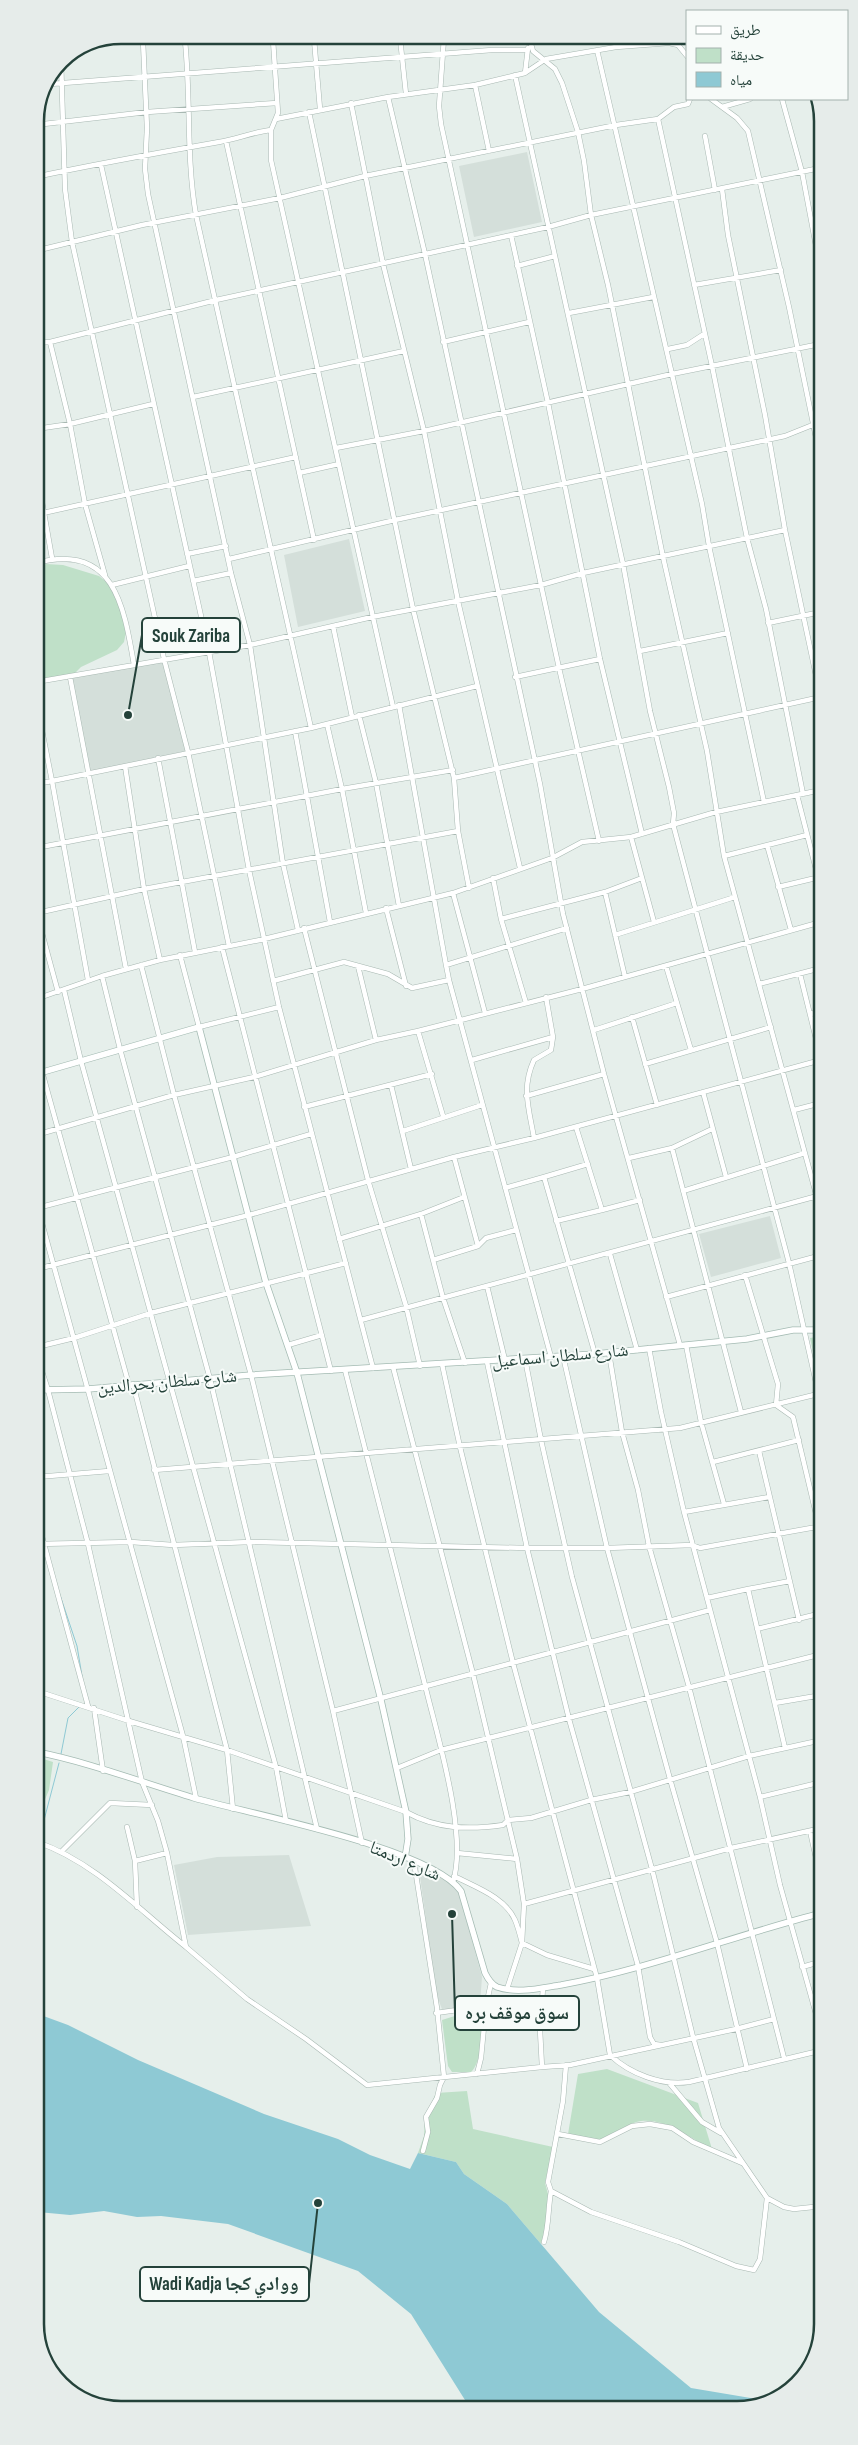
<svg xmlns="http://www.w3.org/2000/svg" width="858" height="2445" viewBox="0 0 858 2445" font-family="'Sofia Sans Condensed','Noto Naskh Arabic',sans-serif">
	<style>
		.built { fill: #d4dfda }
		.green { fill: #bfe0c8 }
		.water { fill: #8ec9d4 }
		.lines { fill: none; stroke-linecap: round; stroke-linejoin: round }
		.stream { stroke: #8ec9d4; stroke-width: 1 }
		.street-casing { stroke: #a8b8b2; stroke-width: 5.5 }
		.secondary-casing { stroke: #a4bbb3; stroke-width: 7 }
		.street { stroke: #fff; stroke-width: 4.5 }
		.secondary { stroke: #fff; stroke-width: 5.5 }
		.labels { text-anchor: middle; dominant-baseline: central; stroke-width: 4; stroke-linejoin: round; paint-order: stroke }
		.street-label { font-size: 18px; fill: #24423a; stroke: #f7fbf9 }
		.rim { fill: none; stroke: #24423a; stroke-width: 2.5 }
		.leader { fill: none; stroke: #24423a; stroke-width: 2 }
		.callout-dot { fill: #24423a; stroke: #f7fbf9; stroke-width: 2 }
		.callout { fill: #f7fbf9; stroke: #24423a; stroke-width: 2 }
		.callout-label { font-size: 19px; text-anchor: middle; font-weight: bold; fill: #24423a }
	</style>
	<rect width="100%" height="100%" fill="#e6efeb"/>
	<path class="built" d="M527,152l15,70 -68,15 -15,-71z
		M349,539l16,72 -67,16 -14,-72z
		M163,661l23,90 -97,21 -17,-94z
		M770,1216l11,42 -70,19 -12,-43z
		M289,1855l22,71 -123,9 -14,-70 43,-8z
		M419,1869l31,13 9,11 23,84 -2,27 -37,8 -7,-19z"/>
	<path class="green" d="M46,564l17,1 36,11 10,8 12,25 5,23 -2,10 -7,8 -36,17 -6,6 -39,7v-112z
		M822,1336v52h-1l-11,-50z
		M37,1757l16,5 -4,28 -12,28z
		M477,2009l7,1c-1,15 -2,53 -13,62h-19l-4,-6 -6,-46z
		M607,2069l91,34 14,46c-21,-10 -46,-31 -71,-28 -15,2 -28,18 -43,19 -9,0 -21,-4 -30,-6l10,-60z
		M467,2091l6,38 80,18 -8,36 3,11 -3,37 -4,13 -34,-40 -43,-30 -8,-12 -38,-9 6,-17 1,-19 11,-24z"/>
	<path class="water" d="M38,2014l30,11 70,35 126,54 74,25 32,16 40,14 8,-16 38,9 8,12 43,30 92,108 92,76 78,13 -9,6 -290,1 -59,-94 -53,-43 -130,-47 -67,-8 -24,1 -33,-6 -34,4 -32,-3z"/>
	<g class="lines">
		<path class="stream" d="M60,1595l17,51 5,30
			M61,1754l7,-36 11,-11
			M37,1832l6,-8 16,-61"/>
		<defs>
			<path id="street" d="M614,36l2,11
				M658,36l1,8
				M529,37l4,14 22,18 7,14 16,49 6,29 7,54 17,70 55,272 44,194 17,105 98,360
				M400,38l6,56
				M444,38l-5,68 2,18 118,544 40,173
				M314,39l6,70
				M273,40l5,73 -7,17v30l122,547
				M143,41l4,87 -2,41 3,25 83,379 19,72 33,219 15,66
				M185,41c6,58 1,116 11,174l115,513
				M88,42l3,-1
				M597,50l105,454 7,42 55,256
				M61,60l4,129 7,53 92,417 24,93 41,194
				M525,73l3,-25
				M515,75l108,489 27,147 19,76 5,26 -1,11 116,439 33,146
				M50,84l442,-34h35
				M475,85l14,66
				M388,97l37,157 115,530 23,130 41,160 76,271
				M711,99l26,19 11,13 41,176 31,150
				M782,99l20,73 18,95
				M351,103l32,161 41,167 34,170 62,267
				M722,107l28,-8
				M309,112l104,497 41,169 4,53 11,57
				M276,119l112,-22 87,-12 50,-12 21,-14 70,-12 53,-4 9,2 9,11
				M658,119l54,247 35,172 19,71 37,185
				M35,125l112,-13 130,-9
				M705,136l10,54
				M226,141l88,399
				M101,165l108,487 40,218 30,137 94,361
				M35,177c61,-13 122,-24 184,-35 18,-3 34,-10 52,-12
				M722,189l6,46 37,180 20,115 36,169
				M511,235l37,168 52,256 42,175
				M35,251l107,-26 138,-27 85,-22 251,-51 42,-6 16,-12 14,-3 2,-5
				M517,266l38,-10
				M694,285l87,-15
				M569,313l84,-16
				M50,342l20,82 15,80 20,71
				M443,342l86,-20
				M35,343l15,-1 166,-42 332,-73 43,-12 229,-47
				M668,349l19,-4 17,-11
				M193,397l211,-46
				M36,416l5,80 11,62
				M36,429l34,-5 83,-20
				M336,448l88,-17 248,-57 148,-30
				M299,473l40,-9
				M43,513l253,-56
				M36,523l8,-1
				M187,554l39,-8
				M229,559l166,-39 390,-84 35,-14
				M36,563c78,-21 88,43 98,102
				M193,581l38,-8
				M112,585l77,-19
				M768,623l53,-11
				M333,626l19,91
				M640,651l88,-18
				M70,677l56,292
				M515,677l85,-18
				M36,682l214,-37 122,-28 169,-32 42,-12 202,-43
				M36,700l16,81 -16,3
				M399,705l47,260
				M359,715l17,68 23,123
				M327,724l15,65 24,124
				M295,731l35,191
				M158,758l37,194
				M125,766l19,123 16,71
				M454,778l367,-81
				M797,795l21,82
				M631,837l23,85
				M767,845l24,85
				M36,848l306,-59 111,-19
				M724,856l83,-21
				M493,878l8,41 25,84
				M778,887l42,-10
				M605,892l20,85
				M453,893l32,120
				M386,908l20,78
				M36,911l22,81
				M37,913l107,-24 314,-58
				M501,919l104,-27 37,-14
				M304,928l64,252 38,126 14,60
				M615,935l120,-38
				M222,947l109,424
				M180,955l19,72 80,-20
				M141,965l33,130 77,280 82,336 29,132
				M358,966l18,74
				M666,966l25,84
				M800,974l21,85
				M102,976l18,73 90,330 107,450
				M88,980l-36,-199 259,-53 166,-42
				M449,980l102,377
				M273,981l71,-19 44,12 24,14 37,-8 -3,-15 121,-37
				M759,984l62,-16
				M64,990l17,71 195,706 10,54
				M36,999l66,-23 58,-16 100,-20 193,-47 99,-35 30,-16 49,-5 85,-25 105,-22
				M811,1014l10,-3
				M632,1017l25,88
				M594,1030l83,-27
				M418,1031l25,85
				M36,1050l93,335
				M472,1060l81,-23
				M645,1064l126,-37
				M391,1085l20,84
				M703,1092l23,85
				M526,1096l78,-22
				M304,1107l128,-33
				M794,1110l27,-7
				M576,1127l26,83 38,-10
				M403,1131l79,-26
				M36,1135l138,-40 80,-18 122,-37 42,-9 164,-42 239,-67
				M534,1138c-5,-29 -13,-50 0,-78l17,-10 2,-13 -7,-40
				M672,1148l69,264
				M454,1157l24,89
				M629,1158l43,-10 40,-19
				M544,1177l44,-13
				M505,1188l39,-11 51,177
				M683,1191l122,-38
				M37,1205l146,531 13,62
				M37,1208l196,-51 78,-23
				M421,1214l43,-17
				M556,1221l46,-11
				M339,1239l82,-25 12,46 45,-14 8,-8 30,-8
				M610,1254l27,96
				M433,1260l10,38 22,65
				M37,1269l212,-54 205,-58 80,-19 287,-78
				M745,1275l33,109 -2,21 17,12 29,122
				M487,1286l18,74
				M666,1297l156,-42
				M361,1320l460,-125
				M288,1345l34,-10
				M686,1345l15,77 23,82
				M37,1347l37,-9 77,-25 195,-50
				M649,1348l12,64 23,100 76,285 20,88 43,154
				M609,1353l13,79 16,58 11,56 40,141 95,371
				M37,1356l11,34 40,154 54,238 16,39 9,32 19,94 61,52 59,40 61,46 175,-18
				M563,1356l44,192 63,231 47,164 30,126
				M525,1359l16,81 31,137 80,292 41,168 26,91 48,70 17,9 10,2 29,-3
				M487,1362l40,186 42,171 69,247 12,71 4,7 7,1
				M442,1364l18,83 53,216 84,315 13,77c20,19 52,31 79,27l134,-32
				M393,1367l80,307 44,185 7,45 -2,39 -15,46
				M345,1370c26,105 54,210 80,315 12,50 43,149 28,197
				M133,1384l94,366 6,59
				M759,1451l40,169
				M713,1462l86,-22
				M154,1470l526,-42 142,-35
				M37,1477l72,-6
				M684,1512l85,-15
				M37,1518l51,188
				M37,1544l94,-2 42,3 77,-3 277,6h80l85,-3 8,3 122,-22
				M748,1589l42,-8
				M707,1598l41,-9 37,159
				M757,1629l65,-16
				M37,1691l92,30 98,29 179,62c31,17 62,18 97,13l5,-5 23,-2 60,-18 39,-8 119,-36 73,-16
				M817,1696l5,21
				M775,1703l47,-8
				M94,1708l9,63
				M333,1711l377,-101
				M37,1731l4,22
				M397,1768l44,-18 381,-96
				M760,1797l62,-15
				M127,1827l8,34
				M810,1831l12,54
				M37,1842c58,20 102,68 149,105
				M62,1851l48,-48 42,2
				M457,1853l60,6
				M414,1862l23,146 7,69 -4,8 -3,13 -11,19 2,15 -5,19
				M454,1876c21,11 51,21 61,44 3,7 5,15 7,23l25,12 47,14
				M524,1904l207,-56 91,-20
				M137,1907l-2,-46 32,-8
				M802,1967l21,-6
				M543,1988l-3,42 2,37 28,-2 166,-36 38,-10
				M436,2013l50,-7 5,-23
				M566,2065l-3,36 -15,81 3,9 40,21 88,30 57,24 18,4 6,-11 7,-61
				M477,2074l4,-16 5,-52
				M670,2084l32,38 19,11
				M558,2134l42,8 32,-16 18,-2 22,4 21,14 49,21
				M544,2242c5,-16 4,-34 7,-51"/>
			<path id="secondary" d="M36,1074l163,-47 67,256 31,90 84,327 25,112 2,27 -3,19
				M37,1390l51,-1 163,-14 344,-21 152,-15 46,-9h29
				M37,1752c51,10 107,31 157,46 56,16 237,50 267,93l24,82c3,6 6,11 12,14 20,7 44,1 64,-2 89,-16 174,-50 261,-72"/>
		</defs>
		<use href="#street" class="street-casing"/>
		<use href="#secondary" class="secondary-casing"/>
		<use href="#street" class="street"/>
		<use href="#secondary" class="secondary"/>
	</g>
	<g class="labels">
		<g class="street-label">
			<text transform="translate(560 1356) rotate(-5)">شارع سلطان اسماعيل</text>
			<text transform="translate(167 1382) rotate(-5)">شارع سلطان بحرالدين</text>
			<text transform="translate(405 1861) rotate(23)">شارع اردمتا</text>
		</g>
	</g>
	<path d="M0 0H858V2445H0ZM121 44H737A77 77 0 0 1 814 121V2324A77 77 0 0 1 737 2401H121A77 77 0 0 1 44 2324V121A77 77 0 0 1 121 44Z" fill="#e6ecea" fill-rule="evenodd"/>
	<path class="rim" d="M121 44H737A77 77 0 0 1 814 121V2324A77 77 0 0 1 737 2401H121A77 77 0 0 1 44 2324V121A77 77 0 0 1 121 44Z"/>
	<path class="leader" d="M128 715L142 635M452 1914L455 2013M318 2203L309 2284"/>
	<g class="callout-dot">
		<circle cx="128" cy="715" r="5"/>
		<circle cx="452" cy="1914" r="5"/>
		<circle cx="318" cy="2203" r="5"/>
	</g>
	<g class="callout">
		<rect x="142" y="618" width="98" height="34" rx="5"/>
		<rect x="455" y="1996" width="124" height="34" rx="5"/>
		<rect x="140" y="2267" width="169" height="34" rx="5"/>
	</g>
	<g class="callout-label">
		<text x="191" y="642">Souk Zariba</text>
		<text x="517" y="2019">سوق موقف بره</text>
		<text x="224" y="2290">Wadi Kadja ووادي كجا</text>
	</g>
	<rect x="686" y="10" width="162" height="90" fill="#f7fbf9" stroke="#a3b1ad"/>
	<rect x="696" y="26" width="25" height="8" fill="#ffffff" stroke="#a3b1ad"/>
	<text x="730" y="35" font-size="15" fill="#24423a">طريق</text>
	<rect x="696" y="48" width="25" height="15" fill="#bfe0c8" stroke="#a3b1ad"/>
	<text x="730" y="60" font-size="15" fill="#24423a">حديقة</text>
	<rect x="696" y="72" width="25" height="15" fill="#8ec9d4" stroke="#a3b1ad"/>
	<text x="730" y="85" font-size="15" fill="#24423a">مياه</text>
</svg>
